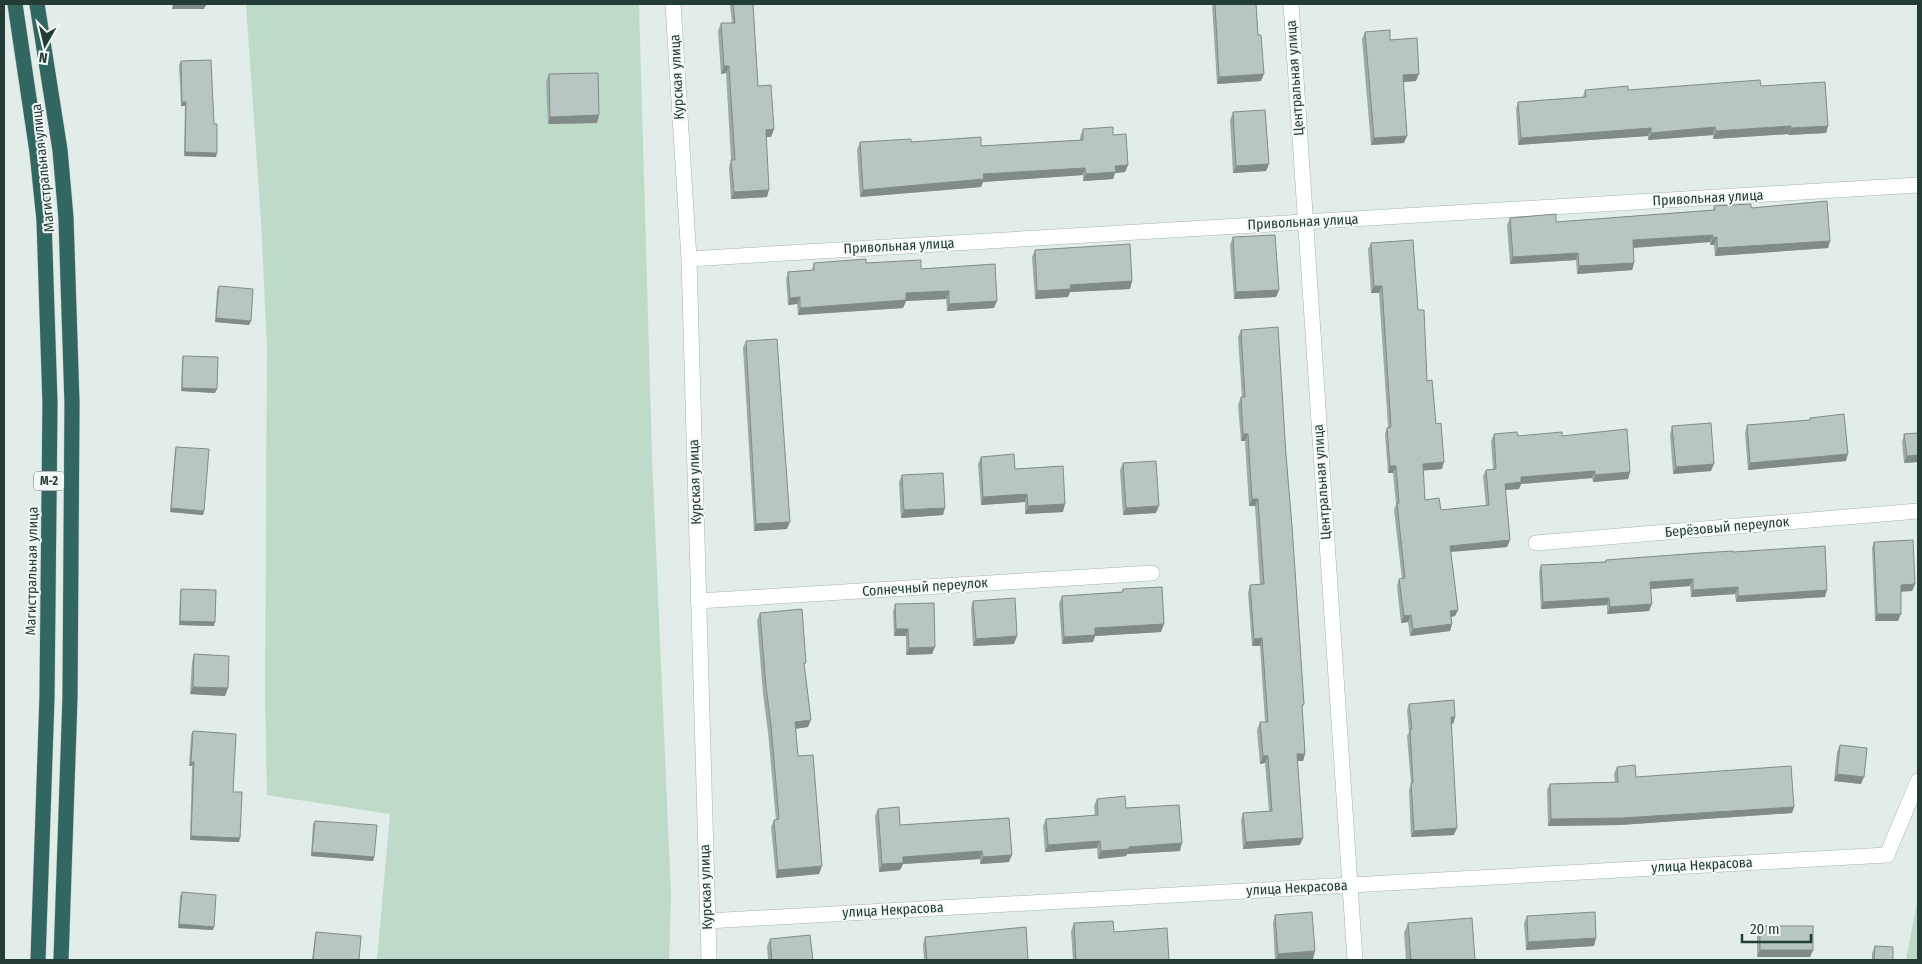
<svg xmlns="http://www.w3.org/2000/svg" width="1922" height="964" viewBox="0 0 1922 964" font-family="'Fira Sans Condensed',sans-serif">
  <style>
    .green { fill: #bddbc8 }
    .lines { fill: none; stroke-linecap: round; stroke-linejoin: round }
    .minor-casing { stroke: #a5b4b0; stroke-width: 16 }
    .highway-casing { stroke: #c1c8c7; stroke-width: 16 }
    .minor { stroke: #fff; stroke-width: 15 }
    .highway { stroke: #316661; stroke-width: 15 }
    .wall { fill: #9eaaa7 }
    .shaded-wall { fill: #818b88 }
    .building { fill: #b8c6c2; stroke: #818b88 }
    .labels { text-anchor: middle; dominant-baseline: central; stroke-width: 4; stroke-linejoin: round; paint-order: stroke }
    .shield { fill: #f3f8f6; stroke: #617471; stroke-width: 1 }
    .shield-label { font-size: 12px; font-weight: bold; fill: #233c38 }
    .street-label { font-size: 14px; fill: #233c38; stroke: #f3f8f6 }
  </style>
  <rect width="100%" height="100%" fill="#e2ece8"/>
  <g class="green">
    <polygon points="246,4 639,4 652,457 671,894 669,960 377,960 390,814 267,795 265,695 267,347 261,221"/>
    <polygon points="1918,897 1918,960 1906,960"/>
  </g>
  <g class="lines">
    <g class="minor-casing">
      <g id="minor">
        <polyline points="673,4 689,259 709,960"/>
        <polyline points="1291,4 1355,960"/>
        <polyline points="689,259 1918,185"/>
        <polyline points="1536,543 1918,511"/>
        <polyline points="698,601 1152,573"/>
        <polyline points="707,921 1887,855 1918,781"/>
      </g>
    </g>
    <g class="highway-casing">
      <g id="highway">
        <polyline points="15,4 37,152 44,220 50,403 47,697 38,960"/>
        <polyline points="37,4 60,150 66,218 72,403 70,697 61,960"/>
      </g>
    </g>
    <use href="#minor" class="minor"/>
    <use href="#highway" class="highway"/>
  </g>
  <g class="wall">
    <polygon points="730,4 753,4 758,86 774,129 771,137 766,137 767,197 731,199 729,167 731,160 726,73 721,74 718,31 721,23 732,23"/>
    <polygon points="1212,4 1256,4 1261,81 1217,84"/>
    <polygon points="1365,32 1390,40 1416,81 1403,82 1404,143 1371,145 1362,39"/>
    <polygon points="181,61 214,124 216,157 184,156 185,106 181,106 179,65"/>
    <polygon points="549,74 599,115 597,123 548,124 546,82"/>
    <polygon points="1761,86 1828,126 1826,133 1788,135 1788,134 1713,139 1713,135 1648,140 1648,136 1518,145 1516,109 1518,102 1583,97 1585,90 1628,90"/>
    <polygon points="1233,112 1269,164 1266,171 1233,173 1230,120"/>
    <polygon points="1083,129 1113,135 1128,165 1125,172 1115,173 1113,179 1083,181 1083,175 983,182 981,187 860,197 857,150 860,142 911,142 981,146 1080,140 1080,137"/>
    <polygon points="1714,206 1751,208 1830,241 1828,248 1715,256 1714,245 1710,245 1710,242 1633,248 1634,263 1632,270 1577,274 1576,260 1510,264 1507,225 1510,218 1556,222 1713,210"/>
    <polygon points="1233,237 1279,290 1276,297 1234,299 1230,245"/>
    <polygon points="1371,243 1418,310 1427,381 1436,424 1442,469 1423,470 1425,500 1441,510 1486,506 1483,476 1486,470 1493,469 1491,441 1494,434 1518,436 1562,436 1630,472 1628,479 1593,482 1592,478 1521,484 1519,489 1505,490 1510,540 1507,547 1451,552 1458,610 1455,616 1451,617 1452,624 1450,631 1410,636 1408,622 1401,623 1397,586 1399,579 1402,579 1394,510 1396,504 1393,473 1388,473 1385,434 1387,428 1388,427 1379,293 1371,293 1368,249"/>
    <polygon points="1035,250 1132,281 1130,289 1070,292 1068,297 1035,299 1032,257"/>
    <polygon points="814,263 866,263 921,269 994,308 947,311 946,299 906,301 903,308 798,315 797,304 788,305 786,279 788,272 812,270"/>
    <polygon points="219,286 249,325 215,322 217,290"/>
    <polygon points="1241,330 1286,455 1304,704 1302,709 1305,754 1303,761 1297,761 1300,845 1243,849 1241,820 1243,813 1269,811 1265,763 1260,764 1257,730 1260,722 1265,722 1260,646 1252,646 1248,593 1250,585 1260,584 1255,506 1249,506 1245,441 1241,441 1238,405 1241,397 1242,397 1238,337"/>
    <polygon points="746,341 787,529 754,531 743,348"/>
    <polygon points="183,356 215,393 181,391 182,359"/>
    <polygon points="1810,418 1846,461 1748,470 1745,433 1747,425 1810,420"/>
    <polygon points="1672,426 1711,471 1673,474 1670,434"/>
    <polygon points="1918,433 1918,462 1904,463 1902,442 1904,434"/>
    <polygon points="176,447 204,511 203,515 170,512 175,450"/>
    <polygon points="981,457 1015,469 1063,512 1025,514 1025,502 981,505 978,464"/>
    <polygon points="1123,463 1156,513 1123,515 1120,470"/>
    <polygon points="902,475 943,515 901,518 899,482"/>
    <polygon points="1874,542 1915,584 1912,591 1901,591 1898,621 1875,621 1872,548"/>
    <polygon points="1733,552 1825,597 1736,602 1735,594 1691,597 1690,586 1651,589 1649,611 1607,614 1607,605 1541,609 1539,572 1541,565 1605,562 1606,560"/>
    <polygon points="181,589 214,626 179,625 180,593"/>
    <polygon points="1123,589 1161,632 1095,636 1093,642 1062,644 1059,603 1062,596 1122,592"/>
    <polygon points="973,601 1014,644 973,646 971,608"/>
    <polygon points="895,604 932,654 906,655 906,636 894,636 893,612"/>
    <polygon points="760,613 805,668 808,727 796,729 798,756 819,874 776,878 771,827 774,820 776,820 768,732 763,694 757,620"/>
    <polygon points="194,654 228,688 225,696 190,694 192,662"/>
    <polygon points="1409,704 1455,717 1453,724 1451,724 1454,835 1411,837 1409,790 1411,784 1407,736 1409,732 1407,710"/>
    <polygon points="193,731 233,792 239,842 190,840 192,766 189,766 191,735"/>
    <polygon points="1840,745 1861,784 1834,781 1837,752"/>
    <polygon points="1617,767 1636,777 1794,807 1792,813 1620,825 1548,826 1547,790 1550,784 1615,782 1614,774"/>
    <polygon points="1097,799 1126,808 1180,851 1127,854 1126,856 1098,859 1097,848 1045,852 1043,826 1046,819 1095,815 1094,806"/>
    <polygon points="878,809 900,825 1009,818 1009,862 980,864 980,859 903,864 900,870 879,872 875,816"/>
    <polygon points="315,821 374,857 373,861 311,856 313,824"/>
    <polygon points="182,892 213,930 178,928 180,896"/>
    <polygon points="1275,915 1313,959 1275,960 1273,923"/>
    <polygon points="1527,916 1596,938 1594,946 1526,950 1524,923"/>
    <polygon points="1074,923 1114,932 1169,960 1073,960 1071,931"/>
    <polygon points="1408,923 1475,960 1406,960 1404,933"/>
    <polygon points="1760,926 1813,950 1810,957 1757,957 1757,933"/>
    <polygon points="316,932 359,960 312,960 315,936"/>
    <polygon points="925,937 1028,960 924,960 923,945"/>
    <polygon points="770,939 813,960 768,960 767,946"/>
    <polygon points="1875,946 1893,960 1872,960 1872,953"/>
  </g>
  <g class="shaded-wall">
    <polygon points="173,5 206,5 204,9 172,9"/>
    <polygon points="724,66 729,66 726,73 721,74"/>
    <polygon points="1264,74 1261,81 1217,84 1219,77"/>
    <polygon points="1419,74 1416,81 1400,82 1403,75"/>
    <polygon points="182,102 186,102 185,106 181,106"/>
    <polygon points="599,115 597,123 548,124 550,117"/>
    <polygon points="1791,126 1788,134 1713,139 1716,131"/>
    <polygon points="1828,126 1826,133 1788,135 1791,128"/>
    <polygon points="1715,127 1713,135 1648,140 1651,133"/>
    <polygon points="1651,128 1648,136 1518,145 1521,138"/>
    <polygon points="774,129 771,137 763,137 766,130"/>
    <polygon points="1407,136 1404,143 1371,145 1374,138"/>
    <polygon points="185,152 217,153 216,157 184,156"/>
    <polygon points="1269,164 1266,171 1233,173 1236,166"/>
    <polygon points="1128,165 1125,172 1115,173 1113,179 1083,181 1086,174 1115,166"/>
    <polygon points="1085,168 1083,175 983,182 981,187 860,197 863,190 983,174"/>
    <polygon points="769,190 767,197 731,199 734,192"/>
    <polygon points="1713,235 1710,242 1630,248 1633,240"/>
    <polygon points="1717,237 1714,245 1710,245 1713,238"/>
    <polygon points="1830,241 1828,248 1715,256 1717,248"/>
    <polygon points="1578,253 1576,260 1510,264 1513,257"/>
    <polygon points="1634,263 1632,270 1577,274 1579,266"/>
    <polygon points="1132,281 1130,289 1070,292 1068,297 1035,299 1037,291 1070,285"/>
    <polygon points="1374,286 1382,286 1379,293 1371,293"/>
    <polygon points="1279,290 1276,297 1234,299 1236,292"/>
    <polygon points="949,291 946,299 906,301 903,308 798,315 800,308 906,293"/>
    <polygon points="800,297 797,304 788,305 790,298"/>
    <polygon points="997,301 994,308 947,311 949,304"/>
    <polygon points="216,318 251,321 249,325 215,322"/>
    <polygon points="182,388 217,389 215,393 181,391"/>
    <polygon points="1243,434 1248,434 1245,441 1241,441"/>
    <polygon points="1848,454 1846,461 1748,470 1750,463"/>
    <polygon points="1918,455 1918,462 1904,463 1907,456"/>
    <polygon points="1444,462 1442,469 1420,471 1423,464"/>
    <polygon points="1714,464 1711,471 1673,474 1676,467"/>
    <polygon points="1390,466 1396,466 1393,473 1388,473"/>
    <polygon points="1595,471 1592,478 1521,484 1519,489 1502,490 1505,484 1521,477"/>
    <polygon points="1630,472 1628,479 1593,482 1595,475"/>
    <polygon points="1027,494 1025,502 981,505 983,497"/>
    <polygon points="1252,499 1258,499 1255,506 1249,506"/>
    <polygon points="1065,504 1063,512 1025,514 1028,506"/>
    <polygon points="1159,506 1156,513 1123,515 1126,508"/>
    <polygon points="171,508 204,511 203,515 170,512"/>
    <polygon points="945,508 943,515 901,518 904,510"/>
    <polygon points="790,522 787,529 754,531 756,524"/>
    <polygon points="1510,540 1507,547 1448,552 1450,546"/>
    <polygon points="1693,579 1690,586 1648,589 1650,582"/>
    <polygon points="1915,584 1912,591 1898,592 1901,585"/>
    <polygon points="1738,587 1735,594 1691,597 1693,590"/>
    <polygon points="1827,590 1825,597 1736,602 1738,596"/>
    <polygon points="1609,598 1607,605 1541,609 1543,602"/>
    <polygon points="1652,604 1649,611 1607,614 1610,607"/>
    <polygon points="1458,610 1455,616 1448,617 1450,611"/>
    <polygon points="1877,614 1901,614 1898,621 1875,621"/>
    <polygon points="1411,615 1408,622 1401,623 1404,616"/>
    <polygon points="180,621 215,622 214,626 179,625"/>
    <polygon points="1164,624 1161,632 1095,636 1093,642 1062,644 1064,637 1095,628"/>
    <polygon points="1452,624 1450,631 1410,636 1413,629"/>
    <polygon points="896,629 908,629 906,636 894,636"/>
    <polygon points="1017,636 1014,644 973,646 976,639"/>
    <polygon points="1262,638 1260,646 1252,646 1254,639"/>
    <polygon points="935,647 932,654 906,655 909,648"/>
    <polygon points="193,687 228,688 225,696 190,694"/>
    <polygon points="1451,717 1455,717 1453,724 1448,724"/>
    <polygon points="811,720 808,727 792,729 795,722"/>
    <polygon points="1297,754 1305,754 1303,761 1294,761"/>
    <polygon points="1263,756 1268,756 1265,763 1260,764"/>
    <polygon points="191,762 194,762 192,766 189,766"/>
    <polygon points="1837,774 1864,777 1861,784 1834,781"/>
    <polygon points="1794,807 1792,813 1620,825 1548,826 1551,819"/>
    <polygon points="1457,828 1454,835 1411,837 1414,831"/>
    <polygon points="191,836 240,838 239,842 190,840"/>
    <polygon points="1303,838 1300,845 1243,849 1246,842"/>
    <polygon points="1100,841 1097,848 1045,852 1048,845"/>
    <polygon points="1182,843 1180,851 1127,854 1126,856 1098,859 1101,851 1129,847"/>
    <polygon points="982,851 980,859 903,864 900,870 879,872 882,864 903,857"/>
    <polygon points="312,852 374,857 373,861 311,856"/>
    <polygon points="1012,855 1009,862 980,864 983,857"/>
    <polygon points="822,866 819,874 776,878 778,870"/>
    <polygon points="179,924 214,927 213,930 178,928"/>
    <polygon points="1596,938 1594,946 1526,950 1528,942"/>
    <polygon points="1760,950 1813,950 1810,957 1757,957"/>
    <polygon points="1315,951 1313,959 1276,960 1278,954"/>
  </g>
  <g class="building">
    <rect x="173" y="4" width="33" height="1"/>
    <polygon points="733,4 753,4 758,86 771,85 774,129 766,130 769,190 734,192 731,160 735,160 729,66 724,66 721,23 735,23"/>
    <polygon points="1215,4 1256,4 1258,35 1261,35 1264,74 1219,77"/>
    <polygon points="1390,30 1390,40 1417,38 1419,74 1403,75 1407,136 1374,138 1365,32"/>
    <polygon points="211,60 214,124 217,124 217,153 185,152 186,102 182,102 181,61"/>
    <polygon points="598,73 599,115 550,117 549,74"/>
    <polygon points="1760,80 1761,86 1825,82 1828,126 1791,128 1791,126 1716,131 1715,127 1651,133 1651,128 1521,138 1518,102 1586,97 1585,90 1628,86 1628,90"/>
    <polygon points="1265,110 1269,164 1236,166 1233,112"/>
    <polygon points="1113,127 1113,135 1126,134 1128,165 1115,166 1116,172 1086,174 1085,168 983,174 984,179 863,190 860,142 911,139 911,142 981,137 981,146 1083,140 1083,129"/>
    <polygon points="1827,201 1830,241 1717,248 1717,237 1713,238 1713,235 1633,240 1634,263 1579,266 1578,253 1513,257 1510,218 1556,214 1556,222 1715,210 1714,206 1751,204 1751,208"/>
    <polygon points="1275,235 1279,290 1236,292 1233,237"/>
    <polygon points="1413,240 1418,310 1424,310 1427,381 1432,380 1436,424 1441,423 1444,462 1423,464 1425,500 1439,498 1441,510 1489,505 1486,470 1496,469 1494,434 1517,432 1518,436 1562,432 1562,436 1627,429 1630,472 1595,475 1595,471 1521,477 1521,482 1505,484 1510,540 1450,546 1458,610 1450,611 1452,624 1413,629 1411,615 1404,616 1399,579 1405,578 1397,503 1399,503 1396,466 1390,466 1387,428 1391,427 1382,286 1374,286 1371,243"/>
    <polygon points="1130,244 1132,281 1070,285 1071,289 1037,291 1035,250"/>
    <polygon points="866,259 866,263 921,260 921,269 995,264 997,301 949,304 949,291 906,293 906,300 800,308 800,297 790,298 788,272 814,270 814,263"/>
    <polygon points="219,286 253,289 251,321 216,318"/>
    <polygon points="1278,327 1286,455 1292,526 1304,704 1302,705 1305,754 1297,754 1303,838 1246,842 1243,813 1272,811 1268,756 1263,756 1260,722 1268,722 1262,638 1254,639 1250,585 1264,584 1258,499 1252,499 1248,434 1243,434 1241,397 1245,397 1241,330"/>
    <polygon points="777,339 790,522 756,524 746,341"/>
    <polygon points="183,356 218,357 217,389 182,388"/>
    <polygon points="1844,414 1848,454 1750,463 1747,425 1810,420 1810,418"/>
    <polygon points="1711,423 1714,464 1676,467 1672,426"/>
    <polygon points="1918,433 1918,455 1907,456 1904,434"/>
    <polygon points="176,447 209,449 204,511 171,508"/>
    <polygon points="1014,454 1015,469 1063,466 1065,504 1028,506 1027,494 983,497 981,457"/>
    <polygon points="1156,461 1159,506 1126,508 1123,463"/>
    <polygon points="943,473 945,508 904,510 902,475"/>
    <polygon points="1913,540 1915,584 1901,585 1901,614 1877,614 1874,542"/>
    <polygon points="1825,546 1827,590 1738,596 1738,587 1693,590 1693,579 1650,582 1652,604 1610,607 1609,598 1543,602 1541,565 1606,562 1606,560 1700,553 1733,551 1733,552"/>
    <polygon points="1162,587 1164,624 1095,628 1095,635 1064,637 1062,596 1123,592 1123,589"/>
    <polygon points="181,589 216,590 215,622 180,621"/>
    <polygon points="1015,598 1017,636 976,639 973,601"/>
    <polygon points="934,603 935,647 909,648 908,629 896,629 895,604"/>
    <polygon points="802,609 806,663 804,663 811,720 795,722 798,756 813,755 822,866 778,870 774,820 779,819 771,725 766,687 760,613"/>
    <polygon points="194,654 229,656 228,688 193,687"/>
    <polygon points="1454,700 1455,717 1451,717 1457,828 1414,831 1411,783 1413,783 1410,729 1412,729 1409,704"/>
    <polygon points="193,731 236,734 233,792 242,792 240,838 191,836 194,762 191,762"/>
    <polygon points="1840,745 1867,748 1864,777 1837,774"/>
    <polygon points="1635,765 1636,777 1791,766 1794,807 1622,818 1551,819 1550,784 1618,782 1617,767"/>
    <polygon points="1125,796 1126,808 1179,805 1182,843 1129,847 1129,849 1101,851 1100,841 1048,845 1046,819 1098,815 1097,799"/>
    <polygon points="899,807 900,825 1009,818 1012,855 983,857 982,851 903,857 903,863 882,864 878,809"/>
    <polygon points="315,821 377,825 374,857 312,852"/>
    <polygon points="182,892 216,895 214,927 179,924"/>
    <polygon points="1312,912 1315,951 1278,954 1275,915"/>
    <polygon points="1595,912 1596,938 1528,942 1527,916"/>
    <polygon points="1472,918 1475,960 1411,960 1408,923"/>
    <polygon points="1113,921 1114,932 1167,928 1169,960 1076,960 1074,923"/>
    <rect x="1760" y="926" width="53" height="24"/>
    <polygon points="1026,927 1028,960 927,960 925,937"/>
    <polygon points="316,932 361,936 359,960 313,960"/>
    <polygon points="810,935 813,960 772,960 770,939"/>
    <polygon points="1875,946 1893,947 1893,960 1874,960"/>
  </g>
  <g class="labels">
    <rect class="shield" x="34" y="471.5" width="30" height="19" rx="4"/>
    <g class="shield-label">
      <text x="49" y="481">М-2</text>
    </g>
    <g class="street-label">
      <text transform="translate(677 77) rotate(-93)">Курская улица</text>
      <text transform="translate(1295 78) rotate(-94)">Центральная улица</text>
      <text transform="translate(43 168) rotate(-96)">Магистральная улица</text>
      <text transform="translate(1708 198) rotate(-3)">Привольная улица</text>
      <text transform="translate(1303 222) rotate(-3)">Привольная улица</text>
      <text transform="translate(899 246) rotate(-3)">Привольная улица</text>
      <text transform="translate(695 482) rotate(-92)">Курская улица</text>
      <text transform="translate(1322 482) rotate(-94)">Центральная улица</text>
      <text transform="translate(1727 527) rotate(-5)">Берёзовый переулок</text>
      <text transform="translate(32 571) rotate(-89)">Магистральная улица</text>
      <text transform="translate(925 587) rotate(-4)">Солнечный переулок</text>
      <text transform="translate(1702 865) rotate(-3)">улица Некрасова</text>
      <text transform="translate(706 887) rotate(-92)">Курская улица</text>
      <text transform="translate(1297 888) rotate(-3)">улица Некрасова</text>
      <text transform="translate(893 910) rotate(-3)">улица Некрасова</text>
    </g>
  </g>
  <rect width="1922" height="964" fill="none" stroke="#233c38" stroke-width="10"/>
  <g transform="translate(45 45) rotate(188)" stroke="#f3f8f6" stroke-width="4" paint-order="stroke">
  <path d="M0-4L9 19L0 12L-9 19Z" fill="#233c38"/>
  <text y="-8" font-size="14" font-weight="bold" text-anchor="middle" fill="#233c38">N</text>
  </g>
  <path d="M1742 934v8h69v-8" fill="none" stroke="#233c38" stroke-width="2.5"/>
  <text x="1750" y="934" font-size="15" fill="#233c38" stroke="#f3f8f6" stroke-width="4" paint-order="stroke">20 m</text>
</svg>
